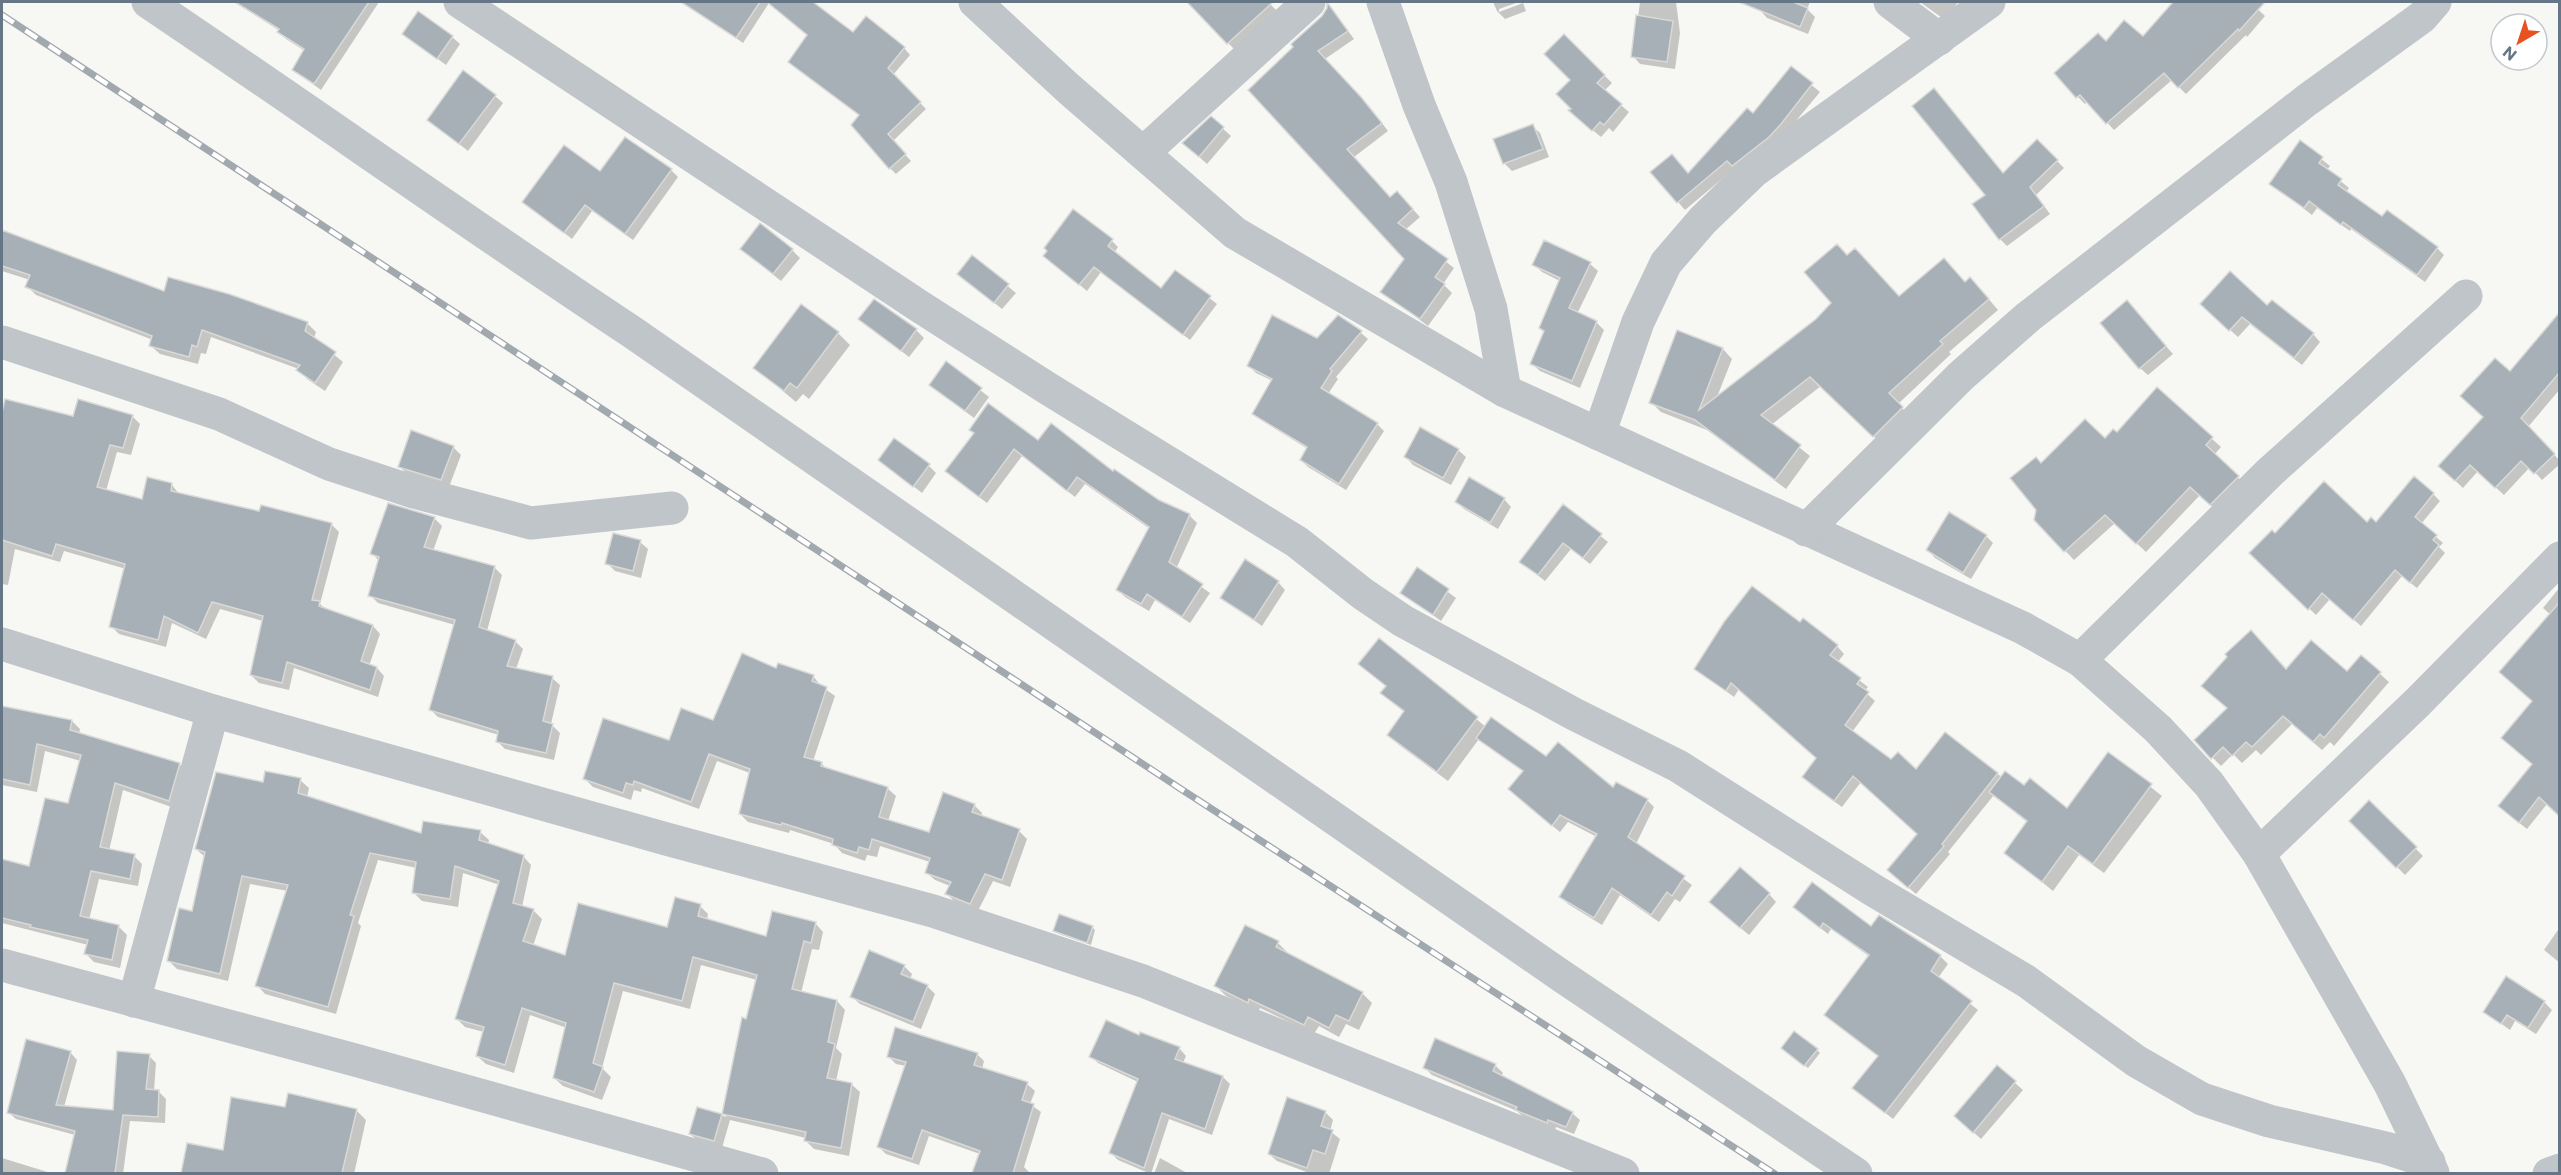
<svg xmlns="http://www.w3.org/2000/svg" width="2561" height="1175" viewBox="0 0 2561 1175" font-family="Commissioner,sans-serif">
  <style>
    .shadow { fill: #0003 }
    .building { fill: #a7b0b6; stroke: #d9d9d7; stroke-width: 1.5 }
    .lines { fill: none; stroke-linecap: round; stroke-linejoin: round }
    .minor { stroke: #c0c5c9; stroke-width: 33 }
    .rail-casing { stroke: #a1a8ae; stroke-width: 7 }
    .rail { stroke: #fff; stroke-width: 4.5; stroke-dasharray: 14; stroke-linecap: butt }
  </style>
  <rect width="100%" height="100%" fill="#f7f7f4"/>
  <g class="shadow">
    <polygon points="234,2 379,2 321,90 293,70 305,51 286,39 280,31"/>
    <polygon points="706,2 811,2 854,34 904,48 910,55 893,75 926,109 893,141 911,161 896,174 890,168 853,124 860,116 809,35 769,3 743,43 699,12"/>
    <polygon points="1207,2 1268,2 1278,12 1235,50 1197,11"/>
    <polygon points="1493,2 1519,2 1499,9 1499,12 1523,3 1526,11 1505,19 1497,11"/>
    <polygon points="1640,2 1676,2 1680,33 1675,69 1640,64 1633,56"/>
    <polygon points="1763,2 1810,2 1807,9 1815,17 1808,34 1767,18 1760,10"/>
    <polygon points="1920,2 1958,2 1945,20"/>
    <polygon points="2175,2 2199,2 2212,13 2221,2 2250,2 2265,16 2247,37 2246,35 2186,94 2172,80 2114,130 2087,101 2085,104 2078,97 2106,43 2143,39"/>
    <polygon points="1328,4 1354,39 1325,59 1369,106 1388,131 1354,157 1391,198 1404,200 1420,217 1405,230 1454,268 1443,284 1452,293 1428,326 1382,292 1406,259 1250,90 1295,47 1323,17"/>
    <polygon points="404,34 452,37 460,44 446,65"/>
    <polygon points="1564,36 1612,83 1604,91 1629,112 1613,132 1609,128 1601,137 1578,118 1574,110 1572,80"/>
    <polygon points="1791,68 1820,92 1776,145 1735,168 1685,210 1678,202 1689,175 1753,115"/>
    <polygon points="1934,90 2004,174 2037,141 2064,168 2036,195 2050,214 2007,246 2000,239 1987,195"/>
    <polygon points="495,96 503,103 468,151 429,120"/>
    <polygon points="1211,118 1231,136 1207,164 1184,143"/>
    <polygon points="1532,126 1540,133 1549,157 1512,171 1504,163"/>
    <polygon points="2300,142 2330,166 2327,170 2349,188 2346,192 2382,218 2437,248 2444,255 2425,282 2351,229 2350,231 2317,208 2312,215 2271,183"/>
    <polygon points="671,170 678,177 633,240 592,211 572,239 524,202 601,174"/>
    <polygon points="2,232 165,293 307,323 316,332 314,338 343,362 325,391 307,379 299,369 211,337 206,354 201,353 198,364 160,354 151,346 153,340 36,295 27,286 30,280 2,271"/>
    <polygon points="1112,241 1118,247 1114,253 1162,290 1176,272 1217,304 1190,340 1101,272 1087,291 1052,262"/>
    <polygon points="792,250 800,258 781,281 750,256"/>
    <polygon points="1848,256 1899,297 1965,284 1980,289 1998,310 1949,352 1951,354 1898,404 1912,418 1884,446 1821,386 1771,425 1810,456 1786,489 1707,430 1661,412 1651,402 1723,349 1732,359 1717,397 1817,320 1833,303"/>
    <polygon points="972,257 1016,293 1002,309 967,281"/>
    <polygon points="1534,264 1590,264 1598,271 1577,314 1596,322 1604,330 1580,388 1540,371 1532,364 1545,333 1541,328 1560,281 1542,272"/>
    <polygon points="2267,308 2313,334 2320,342 2302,365 2250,324 2238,337 2210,312"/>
    <polygon points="2134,310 2173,354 2148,375 2140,368"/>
    <polygon points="2560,316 2560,389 2528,427 2560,461 2560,464 2542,480 2530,467 2504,495 2478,471 2463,488 2447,473 2511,374"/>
    <polygon points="860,319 916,330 924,338 909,357"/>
    <polygon points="838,333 850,345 809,399 803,394 796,402 755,368"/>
    <polygon points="1361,333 1368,339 1336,377 1338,379 1328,394 1377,424 1384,431 1346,490 1308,467 1301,460 1308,449 1261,420 1254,414 1273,381 1256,373 1249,366 1318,340"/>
    <polygon points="947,364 989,397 974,418 939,392"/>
    <polygon points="2157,389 2221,447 2214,455 2247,486 2219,513 2200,495 2146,552 2115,523 2074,560 2036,520 2041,465 2117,434"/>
    <polygon points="6,401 74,418 132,416 140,424 131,455 117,452 106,491 143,501 172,485 179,494 260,513 331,524 339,532 320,604 327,610 373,626 380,634 369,666 377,668 384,676 378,697 294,668 289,690 259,683 251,675 263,621 220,609 206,639 172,623 166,647 119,634 111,626 126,569 64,551 60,562 15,549 8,585 2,584 2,418"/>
    <polygon points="975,434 1038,442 1113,473 1158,501 1189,515 1197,523 1176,569 1210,593 1190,623 1155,600 1149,611 1125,597 1118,590 1150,529 1085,484 1075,497 1022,456 987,503 955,479 947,471"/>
    <polygon points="453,447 461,455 449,487 407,474 399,466"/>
    <polygon points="1458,450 1466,457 1451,485 1413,465 1406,457"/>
    <polygon points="880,460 929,466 936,473 922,493"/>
    <polygon points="2433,494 2440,501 2421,524 2443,543 2439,547 2445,553 2417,588 2402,576 2361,626 2330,599 2316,615 2251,553 2275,536 2376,524"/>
    <polygon points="1504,499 1511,507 1498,529 1464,509 1457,502"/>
    <polygon points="1563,506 1608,542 1590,564 1571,549 1545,581 1521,562"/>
    <polygon points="434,518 442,526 433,551 494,567 502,575 487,631 515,641 523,649 516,669 552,678 560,685 551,724 560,733 554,760 505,749 498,742 499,735 438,717 430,709 455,625 378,603 370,595 379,561 372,553"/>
    <polygon points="1986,536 1993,543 1971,579 1935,558 1928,550"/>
    <polygon points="640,542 648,549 641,578 615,571 607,563"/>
    <polygon points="1417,569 1456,598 1441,621 1402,593"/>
    <polygon points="1278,582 1285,590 1262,626 1222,597"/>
    <polygon points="2560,587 2560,815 2547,804 2527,829 2508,814 2534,764 2533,701 2551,615 2543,608"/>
    <polygon points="1800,624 1837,646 1844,654 1837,663 1868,687 1864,691 1875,701 1852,732 1892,761 1916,771 1997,774 2067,810 2109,754 2162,796 2104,873 2079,855 2053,891 2006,853 2028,823 1994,795 1948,852 1950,854 1916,894 1896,877 1919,835 1861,782 1842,807 1811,785 1804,777 1818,758 1739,689 1734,697 1696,669"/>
    <polygon points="1379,640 1486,727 1614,789 1647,800 1654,807 1636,844 1692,885 1680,902 1675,899 1659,922 1620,895 1602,925 1568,904 1561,896 1597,837 1568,822 1560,832 1517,797 1510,789 1524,772 1479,739 1448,781 1399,745 1389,734 1405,713 1382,693 1387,687 1360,664"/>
    <polygon points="2361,657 2389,682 2334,746 2330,742 2322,750 2292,724 2261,755 2256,750 2242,763 2233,754 2221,766 2196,741 2286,670 2347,673"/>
    <polygon points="777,670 813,676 821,686 835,696 813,761 821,763 827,769 887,788 896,796 888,821 930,834 974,805 982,813 981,817 1019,831 1027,839 1010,887 993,881 978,911 955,902 946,893 950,886 935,880 926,872 930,862 880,846 877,857 867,855 865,861 842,853 834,844 790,830 789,833 748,822 740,814 750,773 717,761 699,809 642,788 641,792 634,790 631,800 593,787 584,778 714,722"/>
    <polygon points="2,707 72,721 80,729 79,734 179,764 187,772 177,809 123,790 109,851 134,856 142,864 138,886 99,879 89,920 119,927 127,935 120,968 94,962 86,954 88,945 2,923 2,861 30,868 69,805 81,761 45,751 37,792 2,785"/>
    <polygon points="300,780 309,788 307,797 422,835 480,832 489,840 488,845 523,856 531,865 522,907 533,910 542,919 533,946 566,957 668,928 700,906 708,914 707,920 767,938 815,923 823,932 819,950 812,949 801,993 837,1001 845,1010 836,1048 842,1054 836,1081 851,1084 860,1092 849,1156 814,1149 806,1141 806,1138 730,1120 722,1148 698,1141 690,1134 698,1108 727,1117 723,1113 757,980 701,965 690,1009 623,991 602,1068 611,1077 602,1100 563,1086 554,1078 567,1028 530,1015 514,1073 486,1064 477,1056 484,1032 465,1027 457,1019 500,885 463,873 458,907 422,901 413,892 417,868 378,860 358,923 361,926 336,1014 265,994 257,985 288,891 250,884 228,981 177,969 168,960 193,912 205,857 196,849 264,784"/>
    <polygon points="2369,802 2423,856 2405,875 2351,821"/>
    <polygon points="1769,894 1776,902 1749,935 1719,910"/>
    <polygon points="1802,914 1871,928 1879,917 1940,956 1948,964 1938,978 1978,1010 1893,1119 1854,1088 1879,1057 1826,1015 1870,957 1831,929 1828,934"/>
    <polygon points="1092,927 1095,930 1091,945 1059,934 1055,931"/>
    <polygon points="2560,927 2560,963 2544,950"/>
    <polygon points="1278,943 1288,953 1287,955 1362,993 1372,1003 1359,1030 1346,1024 1339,1037 1319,1026 1314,1034 1260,1008 1258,1012 1226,996 1216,986"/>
    <polygon points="904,966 912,974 910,979 927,986 935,994 921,1029 860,1004 852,997"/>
    <polygon points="2544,1002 2552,1010 2536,1034 2515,1021 2510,1030 2485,1012"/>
    <polygon points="1140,1037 1179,1048 1186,1056 1183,1063 1223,1077 1230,1084 1212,1135 1169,1119 1151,1174 1118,1160 1110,1152 1138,1082 1098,1063 1091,1056"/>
    <polygon points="1817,1050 1820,1053 1808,1068 1786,1051"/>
    <polygon points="70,1052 77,1060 64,1107 114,1111 149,1056 156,1063 154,1091 158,1091 166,1099 165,1123 130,1121 123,1174 66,1174 75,1135 16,1119 8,1112"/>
    <polygon points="977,1054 984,1061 982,1069 1027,1084 1035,1091 1030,1104 1041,1112 1024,1167 1030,1173 973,1174 980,1154 929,1136 919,1165 886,1154 879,1147 906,1066 896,1064 889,1057"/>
    <polygon points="1495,1065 1503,1073 1501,1077 1572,1113 1580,1120 1574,1134 1556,1127 1555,1130 1524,1118 1517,1111 1432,1075 1425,1068"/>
    <polygon points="1997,1067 2023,1090 1981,1139 1964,1124"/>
    <polygon points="286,1108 356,1110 366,1120 354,1174 182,1174 189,1145 224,1152"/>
    <polygon points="1325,1112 1333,1120 1330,1131 1340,1139 1329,1174 1312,1174 1277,1161 1269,1154"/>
    <polygon points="2,1158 54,1174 2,1174"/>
    <polygon points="1160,1158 1189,1174 1154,1174"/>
  </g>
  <g class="building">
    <polygon points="235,2 369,2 314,84 292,70 304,49 277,32 279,29"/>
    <polygon points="681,2 760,2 736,38"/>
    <polygon points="767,2 813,2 853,32 866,16 905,47 888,68 921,102 888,134 906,154 889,169 851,125 859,115 788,62 807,35"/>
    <polygon points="1187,2 1273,2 1227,44"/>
    <polygon points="1327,2 1348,31 1318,51 1361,97 1382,123 1347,149 1390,197 1397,191 1413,209 1398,223 1448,259 1435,277 1445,284 1420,319 1380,292 1404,259 1248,90 1293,47 1291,44 1322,16 1327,8"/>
    <polygon points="1739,2 1793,2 1808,8 1800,27"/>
    <polygon points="2173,2 2265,2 2239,31 2238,29 2178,88 2164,73 2106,124 2080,95 2076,98 2054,73 2098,33 2106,41 2124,20 2143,36"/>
    <polygon points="418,11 453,36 437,59 402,34"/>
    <polygon points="1636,15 1673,21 1667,62 1631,57"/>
    <polygon points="1564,34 1605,75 1597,83 1622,104 1604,125 1600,122 1592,131 1568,110 1571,109 1556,94 1570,80 1544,54"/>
    <polygon points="1791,66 1813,83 1781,124 1769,137 1732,166 1727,161 1677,203 1650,172 1672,154 1688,173 1747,108 1753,113"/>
    <polygon points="463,70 496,95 459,144 427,120"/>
    <polygon points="1934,88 2003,173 2037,139 2058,160 2030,187 2044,206 1999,240 1972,204 1985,195 1912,106"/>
    <polygon points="1211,116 1224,127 1199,157 1182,143"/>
    <polygon points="1533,124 1543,149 1503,164 1493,139"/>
    <polygon points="625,137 672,169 625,234 585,205 564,233 522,202 564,145 600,171"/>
    <polygon points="2300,140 2323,157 2319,163 2342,179 2338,185 2382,216 2387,210 2438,247 2417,275 2343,222 2341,225 2309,201 2304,208 2269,184"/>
    <polygon points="1073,209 1113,239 1108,246 1161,288 1175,270 1211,296 1183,335 1094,267 1079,285 1043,256 1047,251 1044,248"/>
    <polygon points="760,223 793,249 773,274 740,249"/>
    <polygon points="2,230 164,291 168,277 229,294 308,322 305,331 336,352 315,383 296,370 300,365 202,330 197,347 192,345 189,357 149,346 152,336 25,287 30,275 2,266"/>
    <polygon points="1544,240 1591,262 1569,308 1597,321 1572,381 1530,364 1544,331 1539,328 1560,278 1532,265"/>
    <polygon points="1837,244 1847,255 1855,248 1899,296 1944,258 1965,282 1970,277 1989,299 1940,341 1943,344 1889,393 1903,407 1873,437 1810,377 1761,415 1801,445 1775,480 1695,420 1649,403 1677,330 1723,348 1699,410 1816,319 1831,303 1804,272"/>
    <polygon points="972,255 1009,284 994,303 957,274"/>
    <polygon points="2230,271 2267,305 2272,300 2314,333 2294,358 2242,317 2229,331 2200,304"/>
    <polygon points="874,299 917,329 901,351 858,319"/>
    <polygon points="2127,300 2166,346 2139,369 2100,323"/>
    <polygon points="801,304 839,332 797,388 790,383 784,391 753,368"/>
    <polygon points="2559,313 2559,373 2521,418 2555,454 2534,474 2521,461 2495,488 2470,465 2455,481 2438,466 2483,417 2460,396 2495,358 2510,371"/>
    <polygon points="1272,315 1317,338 1338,315 1362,331 1330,369 1332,371 1321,388 1378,423 1339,484 1300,460 1307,447 1252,414 1272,379 1247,366"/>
    <polygon points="946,361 982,388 965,411 929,385"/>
    <polygon points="2157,387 2213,437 2206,445 2239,476 2210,505 2190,487 2136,544 2105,515 2064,552 2034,520 2036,510 2010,478 2036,457 2041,463 2085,419 2105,438 2113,429 2117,432"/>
    <polygon points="5,399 73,416 78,399 133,415 123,448 110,445 97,487 142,499 147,477 172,483 171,491 259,511 261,505 332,523 312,600 320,601 319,606 373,625 361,661 377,667 370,690 287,662 282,683 250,675 263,616 212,602 198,633 164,616 158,640 109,627 125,564 56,544 52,556 2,540 2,412"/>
    <polygon points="988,403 1038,440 1051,423 1113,471 1114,469 1159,500 1190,514 1169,562 1203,584 1182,617 1147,594 1141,604 1116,590 1149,527 1077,477 1067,491 1014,449 979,497 945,471 974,433 969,430"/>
    <polygon points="1420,427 1459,449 1443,478 1404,457"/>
    <polygon points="411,430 454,446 441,480 398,467"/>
    <polygon points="894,438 930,464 913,487 878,460"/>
    <polygon points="2414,476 2434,493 2415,517 2437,535 2433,540 2439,545 2410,583 2395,570 2353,620 2322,593 2308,610 2249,553 2272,530 2275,533 2324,481 2367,522 2371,517 2376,522"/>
    <polygon points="1469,477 1505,498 1490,523 1455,502"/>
    <polygon points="388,503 435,517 424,547 495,566 479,627 516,640 507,666 553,676 543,721 553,724 546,753 496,742 498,731 429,710 455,620 368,596 379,557 370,554"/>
    <polygon points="1563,504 1602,534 1583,558 1563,543 1538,575 1519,562"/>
    <polygon points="1949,512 1987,535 1963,573 1926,550"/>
    <polygon points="613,533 641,540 633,571 605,564"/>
    <polygon points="1245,559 1279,581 1254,620 1220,598"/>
    <polygon points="1417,567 1449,589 1433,615 1400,593"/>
    <polygon points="1752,586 1800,622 1803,618 1838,645 1830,655 1861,678 1857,684 1869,692 1845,725 1891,759 1898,752 1916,769 1945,732 1998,773 1942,844 1944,846 1908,888 1887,870 1917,834 1853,776 1834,801 1802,777 1816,758 1731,683 1726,691 1694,669 1724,622"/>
    <polygon points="2559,603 2559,816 2539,797 2519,823 2498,806 2532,764 2501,738 2532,701 2499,672"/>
    <polygon points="2251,630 2286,669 2311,640 2347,671 2361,655 2381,672 2324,738 2320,734 2313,742 2283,716 2252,747 2246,742 2232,756 2223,747 2211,759 2194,740 2227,708 2201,686 2227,657 2225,654"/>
    <polygon points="1379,638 1478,717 1437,772 1387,735 1404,711 1380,693 1386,686 1358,664"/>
    <polygon points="742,653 776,668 778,663 814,675 812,681 827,687 804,757 822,762 821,766 888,787 879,817 929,832 943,792 975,804 972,812 1020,829 1002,880 985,874 970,904 945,894 951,882 925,873 930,858 872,839 869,850 859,847 857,853 832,845 833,839 782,823 781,825 739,814 750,769 709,754 691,802 634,781 633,785 626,783 623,793 583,779 603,718 669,740 681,708 713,720"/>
    <polygon points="2,706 72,720 70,730 180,763 169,801 115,783 100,847 135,854 130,879 91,871 80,916 119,925 112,960 84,954 88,940 30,927 31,925 2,918 2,859 29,866 45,798 68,803 81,755 37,744 30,785 2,779"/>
    <polygon points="1491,717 1546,756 1558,742 1613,787 1616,782 1648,799 1628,837 1685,876 1672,896 1667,892 1651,915 1612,888 1594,918 1559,897 1597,834 1560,815 1552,826 1508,789 1523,771 1476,738"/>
    <polygon points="2108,752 2152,784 2093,864 2068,846 2042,882 2004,853 2027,821 1989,792 2005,771 2024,785 2030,778 2067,808"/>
    <polygon points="265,771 301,778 298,793 421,833 423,821 481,830 479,840 524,855 513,903 534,909 523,941 565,955 578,903 667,927 675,897 701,904 698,916 766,936 772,911 816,922 811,943 804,941 792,989 837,1000 828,1042 835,1044 827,1078 852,1083 841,1148 804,1141 806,1132 722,1114 742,1017 746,1019 757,975 693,957 682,1001 614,983 593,1063 603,1067 594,1092 553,1078 566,1023 522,1008 505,1065 476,1056 484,1027 455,1019 499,881 455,866 450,899 412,893 416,862 370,853 350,915 354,916 328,1007 255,986 288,885 242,876 220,974 167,961 179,908 192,911 205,852 195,849 216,772 263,782"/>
    <polygon points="2369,800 2417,847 2396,868 2349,821"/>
    <polygon points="1740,867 1770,893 1740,928 1709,902"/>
    <polygon points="1812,882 1871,926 1879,915 1941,955 1931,971 1972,1001 1885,1113 1852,1088 1878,1056 1824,1015 1869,955 1823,923 1820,928 1793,907"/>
    <polygon points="1059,914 1093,926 1087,943 1053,931"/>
    <polygon points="1245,925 1279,941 1276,947 1363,992 1349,1021 1336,1015 1329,1028 1308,1017 1304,1025 1249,999 1248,1003 1214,986"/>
    <polygon points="869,950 905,965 901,974 928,985 913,1022 850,997"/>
    <polygon points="2506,976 2545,1001 2528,1028 2507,1015 2501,1024 2483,1012"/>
    <polygon points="1106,1020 1139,1035 1140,1032 1180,1047 1175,1059 1223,1076 1205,1129 1162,1113 1144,1168 1109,1153 1138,1079 1089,1057"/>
    <polygon points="895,1027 978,1053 974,1065 1028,1082 1022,1100 1034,1104 1013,1173 972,1173 980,1151 922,1130 912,1159 877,1147 906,1062 887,1057"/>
    <polygon points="1794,1031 1818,1049 1804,1066 1781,1048"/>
    <polygon points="1435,1038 1496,1064 1493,1071 1573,1112 1566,1127 1548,1120 1547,1123 1515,1110 1517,1107 1423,1068"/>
    <polygon points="26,1039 71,1051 56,1105 113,1110 117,1051 150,1054 146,1089 159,1090 158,1117 123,1115 115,1173 65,1173 75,1131 7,1113"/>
    <polygon points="1997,1065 2016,1081 1973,1133 1954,1116"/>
    <polygon points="288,1093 357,1109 342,1173 181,1173 187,1143 223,1150 231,1097 285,1107"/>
    <polygon points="1287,1097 1326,1111 1321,1126 1333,1130 1325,1154 1313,1150 1307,1168 1268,1154"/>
    <polygon points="697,1107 722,1114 714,1141 689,1134"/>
  </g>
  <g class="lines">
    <g class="minor">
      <path d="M 148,2 C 310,111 469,224 632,332 L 1563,977 L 1856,1174"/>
      <polyline points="460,2 919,306 1047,388 1297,542 1363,594 1403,621 1574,714 1678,766 1873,890 2026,981 2136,1061 2202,1099 2269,1121 2386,1148 2429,1162"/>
      <polyline points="975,2 1069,89 1235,233 1505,391 2023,628 2080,660 2158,729 2209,784 2259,854 2390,1084 2433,1173"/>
      <polyline points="1383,2 1419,105 1451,182 1491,309 1505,391"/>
      <polyline points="1890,2 1939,39"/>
      <polyline points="1143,153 1309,2"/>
      <polyline points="2,342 219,414 329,464 414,492 531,523 672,508"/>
      <polyline points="1599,434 1638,322 1666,263 1703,220 1754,171 1989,2"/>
      <polyline points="1806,530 1961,376 2028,317 2307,100 2422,17 2435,2"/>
      <polyline points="2,644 213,711 670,840 933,911 1143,981 1623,1174"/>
      <polyline points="2080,660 2270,472 2466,296"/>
      <polyline points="2259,854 2418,702 2560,558"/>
      <polyline points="2,965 355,1060 762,1174"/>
      <polyline points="134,1001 213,711"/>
      <polyline points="2549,1174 2560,1170"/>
    </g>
    <g class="rail-casing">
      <polyline id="rail" points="2,15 1184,791 1775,1174"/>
    </g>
    <use href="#rail" class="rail"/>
  </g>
  <rect width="2561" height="1175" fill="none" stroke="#657786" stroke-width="6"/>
  <g transform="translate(2519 42) rotate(219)"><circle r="28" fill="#ffffff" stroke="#c1c9cf" stroke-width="1.5"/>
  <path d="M0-4.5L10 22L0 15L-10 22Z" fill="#e85223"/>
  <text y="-9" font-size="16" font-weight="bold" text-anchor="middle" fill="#657786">N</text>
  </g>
</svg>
